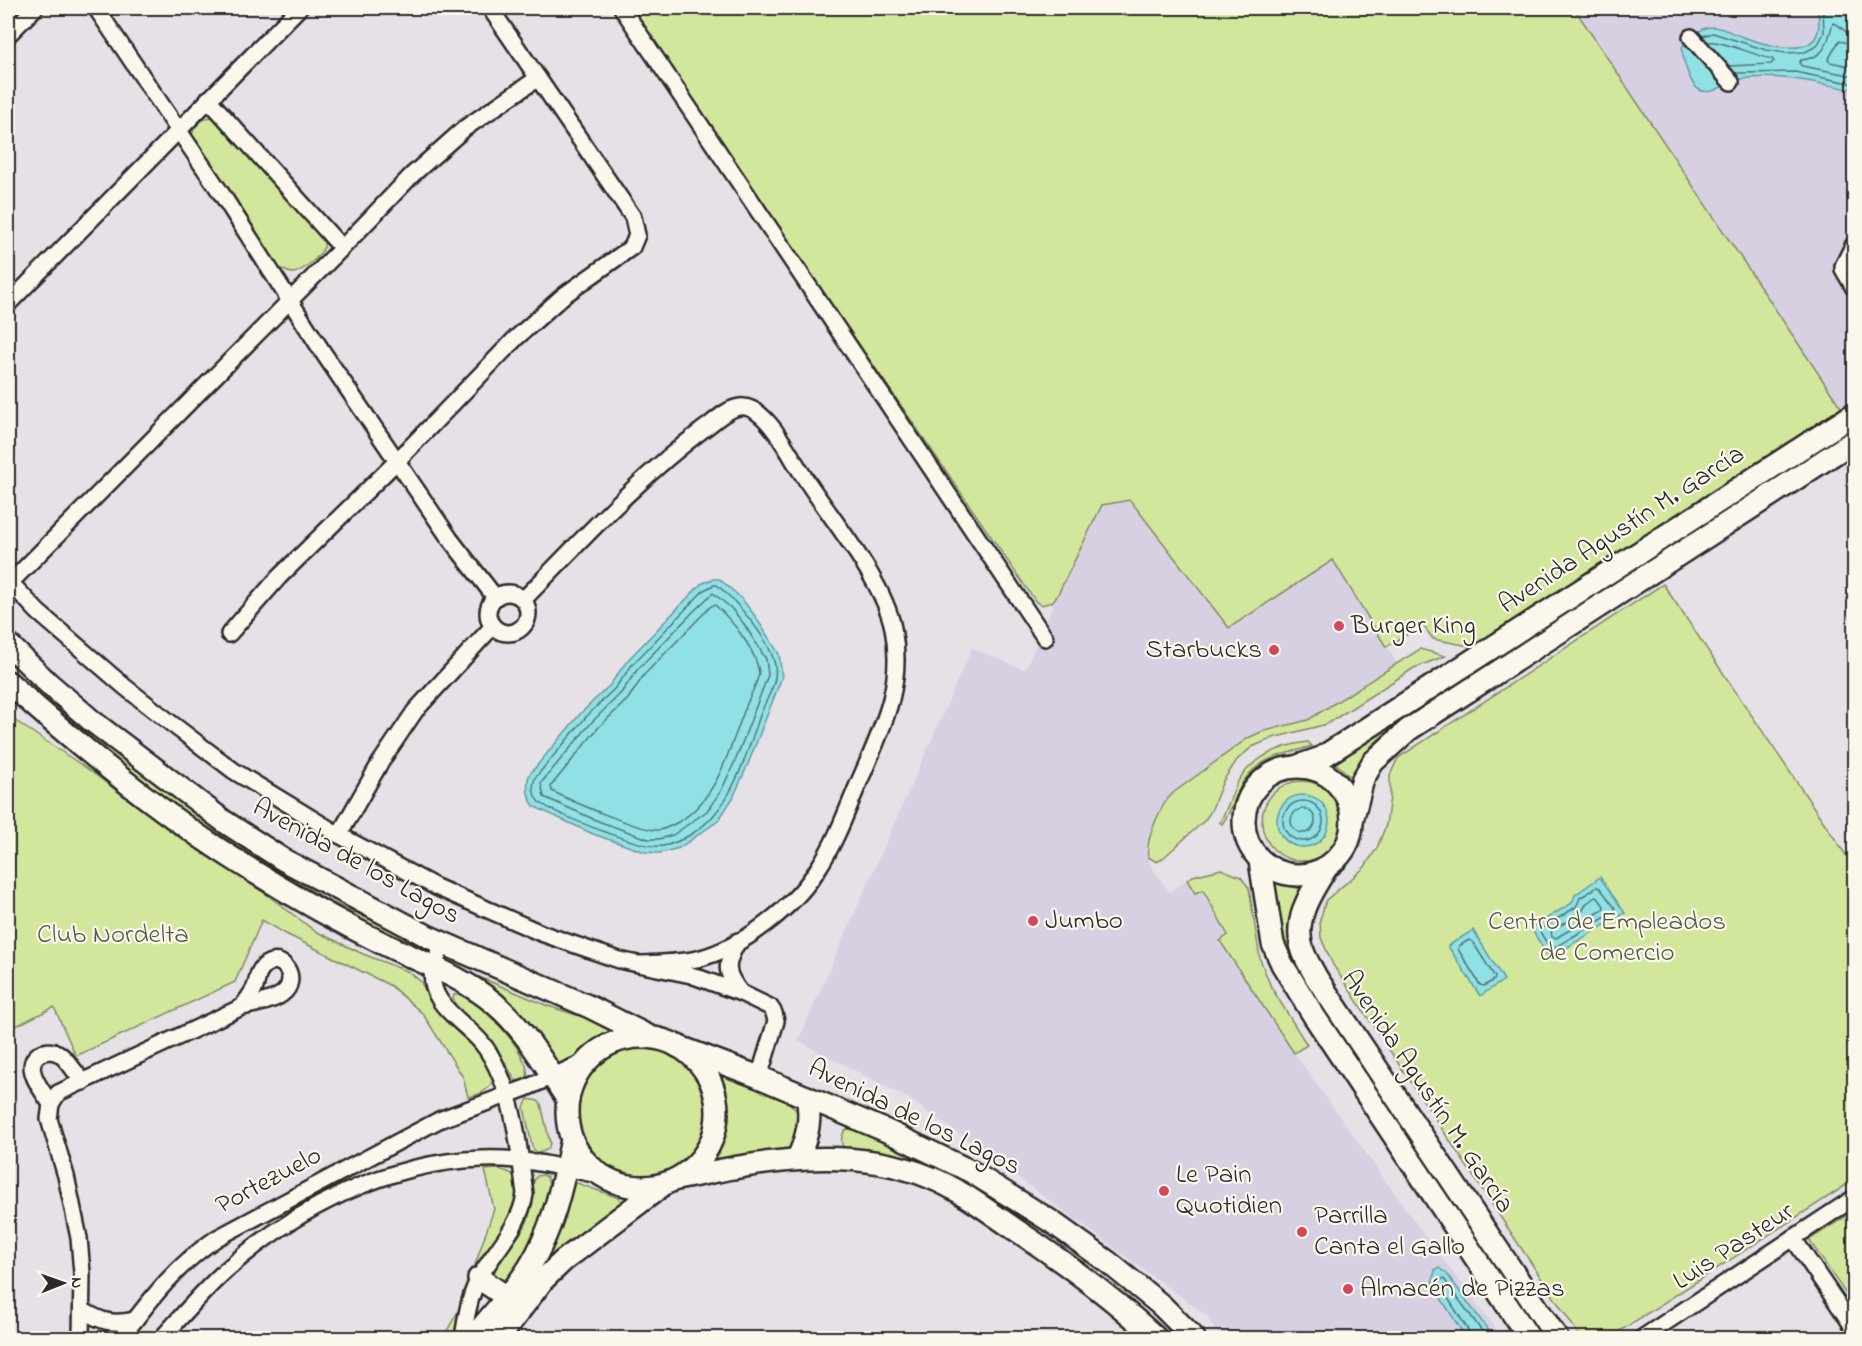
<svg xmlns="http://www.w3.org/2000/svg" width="1862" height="1346" viewBox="0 0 1862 1346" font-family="'Indie Flower',sans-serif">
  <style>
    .built { fill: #d7d0e3 }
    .green { fill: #d2e79c; stroke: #7e8964; stroke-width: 1.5 }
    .water { fill: #8fe1e6; stroke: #67989b; stroke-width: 1.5 }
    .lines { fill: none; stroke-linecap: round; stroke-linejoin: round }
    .shore { stroke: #537476; stroke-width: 1.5 }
    .street-casing { stroke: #2b2b2b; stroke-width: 20 }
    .secondary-casing { stroke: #2b2b2b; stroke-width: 26 }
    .street { stroke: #fbf7ec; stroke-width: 15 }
    .secondary { stroke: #fbf7ec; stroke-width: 21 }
    .poi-dot { fill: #d1495b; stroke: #fbf7ec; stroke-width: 2 }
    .labels { text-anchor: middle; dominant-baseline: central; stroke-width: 4.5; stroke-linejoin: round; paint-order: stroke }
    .street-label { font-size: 27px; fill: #2b2b2b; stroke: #fbf7ec }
    .poi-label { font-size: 27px; fill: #2b2b2b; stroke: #fbf7ec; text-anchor: start }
    .park-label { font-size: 27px; fill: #555a47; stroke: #fbf7ec }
  </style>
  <rect width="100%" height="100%" fill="#e6e0e7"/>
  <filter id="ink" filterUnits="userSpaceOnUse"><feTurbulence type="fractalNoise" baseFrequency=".0167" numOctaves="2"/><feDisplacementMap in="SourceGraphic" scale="12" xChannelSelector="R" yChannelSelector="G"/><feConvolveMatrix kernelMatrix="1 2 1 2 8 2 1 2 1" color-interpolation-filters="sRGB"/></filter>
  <g filter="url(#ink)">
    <g class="built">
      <polygon points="1574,8 1854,8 1854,414 1848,418"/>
      <polygon points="1130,500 1229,627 1333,559 1397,663 1308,720 1261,732 1248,738 1173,793 1166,800 1146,848 1150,864 1169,892 1187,880 1195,893 1203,889 1229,935 1220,942 1294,1053 1428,1240 1503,1338 1220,1338 1207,1316 959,1134 906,1097 798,1041 972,648 1025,670 1057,596 1102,504"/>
    </g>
    <g class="green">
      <polygon points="628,8 1574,8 1848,418 1487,640 1469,646 1433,639 1423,625 1386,647 1333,560 1229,628 1130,500 1102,505 1057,596 1052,602 1041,605 1036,602"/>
      <path d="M 210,117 L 217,119 L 322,238 C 323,241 325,244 324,247 C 321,256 302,272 293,273 C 287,273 284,270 279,268 L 192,135 L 196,123 Z"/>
      <polygon points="1854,422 1854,430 1390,729 1372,745 1352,775 1349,776 1339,766 1330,761"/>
      <polygon points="1663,584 1854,867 1854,1180 1609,1338 1581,1338 1333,965 1321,938 1320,920 1326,900 1364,868 1377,848 1386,825 1390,797 1390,775 1398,758"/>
      <path d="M 1420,649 L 1445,656 L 1414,668 L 1327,724 L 1273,738 L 1252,747 L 1237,760 L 1223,781 L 1211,811 L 1205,820 L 1162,859 L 1157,862 L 1148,857 C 1145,840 1161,804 1173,793 L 1248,738 L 1261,732 L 1308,720 Z"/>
      <path d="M 8,716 L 86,768 L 168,829 L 270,897 L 315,931 L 363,954 L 409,972 L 420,981 L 427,993 L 440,1010 L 471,1036 L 495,1074 C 491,1089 483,1094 468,1097 L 463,1077 L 423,1014 L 391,986 L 286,934 L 262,920 L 235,982 L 76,1056 L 54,1007 L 8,1030 Z"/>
      <polygon points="87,738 111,750 215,827 275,869 329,901 430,946 434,951 431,958 327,909 208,837"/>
      <path d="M 1308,742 L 1312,746 C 1286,755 1260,755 1243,782 C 1235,795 1233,809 1222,824 L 1220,822 C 1227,810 1231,796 1237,783 C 1251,758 1281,745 1308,742 Z"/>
      <circle cx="1302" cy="821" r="40"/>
      <polygon points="1221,869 1241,877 1249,888 1260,959 1271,987 1307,1045 1294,1053 1220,941 1228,935 1203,890 1195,893 1187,880 1193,876"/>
      <path d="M 1274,882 L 1300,889 C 1291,905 1286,931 1290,949 C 1293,963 1302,976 1308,988 L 1544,1338 L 1536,1338 L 1291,968 L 1279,927 Z"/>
      <polygon points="465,971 548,1006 608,1025 612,1029 610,1033 555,1069 463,972"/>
      <path d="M 458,994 C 479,999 533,1055 527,1078 L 521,1081 L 515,1080 L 498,1050 L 457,1009 L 453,998 L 454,995 Z"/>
      <circle cx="642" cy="1112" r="66"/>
      <path d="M 721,1072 C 747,1083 787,1092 801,1117 L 796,1141 L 790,1149 L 712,1162 L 711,1160 C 719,1141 725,1123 723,1103 C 722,1094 715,1083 717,1075 Z"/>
      <polygon points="528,1099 538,1101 541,1104 550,1143 548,1149 542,1152 535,1152 532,1146 524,1107"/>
      <path d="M 853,1128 L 907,1153 L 911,1156 L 913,1160 L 911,1164 L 848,1154 C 841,1145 839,1140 845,1130 Z"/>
      <path d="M 497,1169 C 519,1173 517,1179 521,1198 L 457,1338 L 443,1338 L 461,1306 L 494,1209 L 485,1170 Z"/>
      <path d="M 543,1175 L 547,1177 C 558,1206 521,1263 504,1286 L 495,1279 C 495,1274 494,1269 496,1265 C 504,1251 521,1238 527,1222 C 533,1209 529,1184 537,1176 Z"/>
      <polygon points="574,1182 619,1198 622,1204 539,1269 571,1183"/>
      <polygon points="1854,1211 1854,1306 1809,1240"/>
    </g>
    <g class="water">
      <path d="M 1818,8 L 1842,8 L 1854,24 L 1854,90 C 1818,83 1779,73 1741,79 C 1727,81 1712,98 1698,89 C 1689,83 1682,57 1682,47 C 1690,38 1700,27 1712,27 C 1723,27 1733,34 1743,37 C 1762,44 1812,59 1818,31 C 1820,24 1818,14 1818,8 Z"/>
      <path d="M 713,579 L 719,579 L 724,583 L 741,598 L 755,616 L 779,654 L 782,677 L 748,764 L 733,798 L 718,821 L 679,848 L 660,853 L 645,852 L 593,834 L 535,807 C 527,798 526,787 529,775 L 581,713 L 610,685 L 627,661 L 701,584 Z"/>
      <circle cx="1303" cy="821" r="26"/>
      <polygon points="1600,877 1625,913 1549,958 1531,928 1572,903 1575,895"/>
      <polygon points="1473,930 1504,980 1480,996 1448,946"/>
      <polygon points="1439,1268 1447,1274 1494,1338 1466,1338 1432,1284 1435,1270"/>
    </g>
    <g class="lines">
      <g class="shore">
        <path d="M 1854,35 C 1842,34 1842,24 1833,23 C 1827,42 1827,57 1801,60 L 1799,63 L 1802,66 L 1854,76"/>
        <polyline points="1703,36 1713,33 1766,50 1786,53 1805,52 1817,46 1824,33 1823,8"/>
        <path d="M 1708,42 C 1719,39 1756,56 1772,59 L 1774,61 L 1771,64 L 1729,66"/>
        <polyline points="1854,44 1839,41 1828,60 1830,62 1854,67"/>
        <polyline points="1735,73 1795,72 1854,84"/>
        <path d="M 714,585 L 717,585 C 737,602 771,640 775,666 C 778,683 767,697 761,713 C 749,746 737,790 713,816 C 702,829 680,843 663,846 C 643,850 558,815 539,802 C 533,796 532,786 535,778 L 586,717 L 615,688 L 632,665 L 704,590 Z"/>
        <polygon points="713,593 731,608 744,624 766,659 768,675 736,759 721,791 707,811 673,835 659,839 648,839 598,821 544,797 541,783 592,722 621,693 637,670 694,611"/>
        <path d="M 715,605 C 732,620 757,651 759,674 C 756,685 751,694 747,704 C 730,745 720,796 680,821 C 673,825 666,829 659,830 C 642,832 569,800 552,791 L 551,786 L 598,728 L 628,699 L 644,675 L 711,606 Z"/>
        <circle cx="1303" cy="821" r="20"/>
        <circle cx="1303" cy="821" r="12"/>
        <polygon points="1597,887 1600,888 1615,908 1614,912 1554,948 1550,948 1540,932 1541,929 1576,907 1580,898"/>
        <polygon points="1595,897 1598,898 1604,906 1603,910 1556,938 1552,937 1551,931 1581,913 1587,903"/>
        <polygon points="1469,940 1472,941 1495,977 1494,980 1484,986 1480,985 1458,949 1459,946"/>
        <polyline points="1471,1338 1470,1333 1439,1284 1440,1279 1444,1279 1487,1338"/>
      </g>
      <g class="street-casing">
        <g id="street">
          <polyline points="96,8 221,193 324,354 450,539 495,597"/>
          <polyline points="622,8 1045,638"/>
          <polyline points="8,35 35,8"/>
          <polyline points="1691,37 1731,82"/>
          <polyline points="208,99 342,248"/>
          <polyline points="1854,244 1843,266 1843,269 1854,288"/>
          <polyline points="8,304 299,8"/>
          <polyline points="8,580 38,612 125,687 172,724 234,771 339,835 436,887 541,933 619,960 691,975 741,993 770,1007 774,1013 776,1021 759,1077"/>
          <polyline points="10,583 342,248 412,175 465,128 538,78"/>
          <circle cx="508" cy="613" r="20"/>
          <path d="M 524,599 C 582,540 638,478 705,428 C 715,421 728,408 740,407 C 765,404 789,454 801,472 C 829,517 883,578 893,628 C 904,684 884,724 863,773 C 849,804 838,838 819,867 C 795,907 742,948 697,959 C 678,963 659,963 640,964"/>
          <polyline points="229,634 279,577 397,461 516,338 563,296 632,247 637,235 633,217 490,8"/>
          <polyline points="339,835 380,763 415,711 493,626"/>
          <path d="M 738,941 C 725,964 724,972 741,993"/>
          <path d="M 445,944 C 441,951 434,961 433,969 C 427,1003 462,1020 481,1042 C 490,1052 496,1065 501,1077 C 516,1113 520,1156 525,1194 C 520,1228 494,1250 478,1280 C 469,1298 466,1318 463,1338"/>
          <path d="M 51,1104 C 43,1092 21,1066 39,1054 C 44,1051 52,1050 58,1053 C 67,1058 76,1074 83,1082"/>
          <polyline points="1793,1238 1854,1328"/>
          <path d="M 82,1310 C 102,1322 112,1325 135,1320"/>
          <path d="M 81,1338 L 82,1273 L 79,1238 L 66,1176 L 49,1119 L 51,1104 L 58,1093 L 242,1007 C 255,1004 271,1002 282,994 C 301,980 282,950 264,966 C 257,972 258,979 255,987 C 252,994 246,1001 242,1007"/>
          <path d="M 121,1338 C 150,1300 176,1265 217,1238 L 439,1120 L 526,1088 L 587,1061"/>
          <path d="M 162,1338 C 182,1316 202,1292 224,1272 C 294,1209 387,1162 482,1159 C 522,1157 564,1168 603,1176"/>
          <polyline points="1642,1338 1854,1198"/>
        </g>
      </g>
      <g class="secondary-casing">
        <g id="secondary">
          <polyline points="8,644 47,682 92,721 225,822 282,859 429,937 590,1007 650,1037"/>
          <path d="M 8,682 C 81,748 157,811 240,863 C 286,892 333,919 382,943 C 419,961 463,977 494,1003 C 525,1029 546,1067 568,1100"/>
          <polyline points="1298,766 1321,758 1854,414"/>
          <circle cx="1298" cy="821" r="54"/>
          <polyline points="1352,821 1363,779 1373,762 1408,730 1854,441"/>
          <polyline points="1260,861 1273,944 1282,964 1314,1016 1529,1338"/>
          <path d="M 1327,867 C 1311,892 1292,920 1303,951 C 1306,960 1312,969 1316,977 L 1557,1338"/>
          <circle cx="642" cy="1112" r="75"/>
          <polyline points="677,1046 759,1077 889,1132 970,1171 1052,1222 1108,1262 1161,1305 1194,1338"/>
          <path d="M 798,1158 C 807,1137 812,1120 807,1097"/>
          <path d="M 677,1179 C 759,1162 848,1144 929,1177 C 962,1190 990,1213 1019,1232 C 1067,1264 1114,1299 1156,1338"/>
          <polyline points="479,1278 518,1305"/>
          <path d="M 473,1338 C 492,1314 514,1292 530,1266 C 554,1227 562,1184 572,1140"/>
          <polyline points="499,1338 543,1280 563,1261 663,1185"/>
        </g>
      </g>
      <use href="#street" class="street"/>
      <use href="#secondary" class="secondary"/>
    </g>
  </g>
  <g class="poi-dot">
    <circle cx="1339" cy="626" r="6"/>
    <circle cx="1274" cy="650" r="6"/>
    <circle cx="1033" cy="921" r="6"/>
    <circle cx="1164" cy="1191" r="6"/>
    <circle cx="1302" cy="1232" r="6"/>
    <circle cx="1348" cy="1289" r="6"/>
  </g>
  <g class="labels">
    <g class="street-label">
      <text transform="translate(1622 530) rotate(-33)">Avenida Agustín M. García</text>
      <text transform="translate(356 862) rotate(29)">Avenida de los Lagos</text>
      <text transform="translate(1427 1092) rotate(56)">Avenida Agustín M. García</text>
      <text transform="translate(914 1118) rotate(26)">Avenida de los Lagos</text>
      <text transform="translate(269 1181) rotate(-28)">Portezuelo</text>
      <text transform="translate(1734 1247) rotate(-33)">Luis Pasteur</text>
    </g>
    <g class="poi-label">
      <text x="1351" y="626">Burger King</text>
      <text x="1262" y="650" text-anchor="end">Starbucks</text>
      <text x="1045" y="921">Jumbo</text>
      <text x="1176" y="1175">Le Pain<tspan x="1176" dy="31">Quotidien</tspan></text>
      <text x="1314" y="1216">Parrilla<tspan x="1314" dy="31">Canta el Gallo</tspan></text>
      <text x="1360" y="1289">Almacén de Pizzas</text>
    </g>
    <g class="park-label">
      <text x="1607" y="922">Centro de Empleados<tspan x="1607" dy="31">de Comercio</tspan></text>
      <text x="113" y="935">Club Nordelta</text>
    </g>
  </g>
  <rect width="1862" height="1346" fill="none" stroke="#fbf7ec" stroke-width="30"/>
  <rect x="15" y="15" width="1832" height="1316" fill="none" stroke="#2b2b2b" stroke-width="2" filter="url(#ink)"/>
  <g transform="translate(63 1283) rotate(89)" stroke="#fbf7ec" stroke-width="4.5" paint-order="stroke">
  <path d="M0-4.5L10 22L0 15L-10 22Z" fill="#2b2b2b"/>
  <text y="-9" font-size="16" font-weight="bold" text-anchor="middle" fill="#2b2b2b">N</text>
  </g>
</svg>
